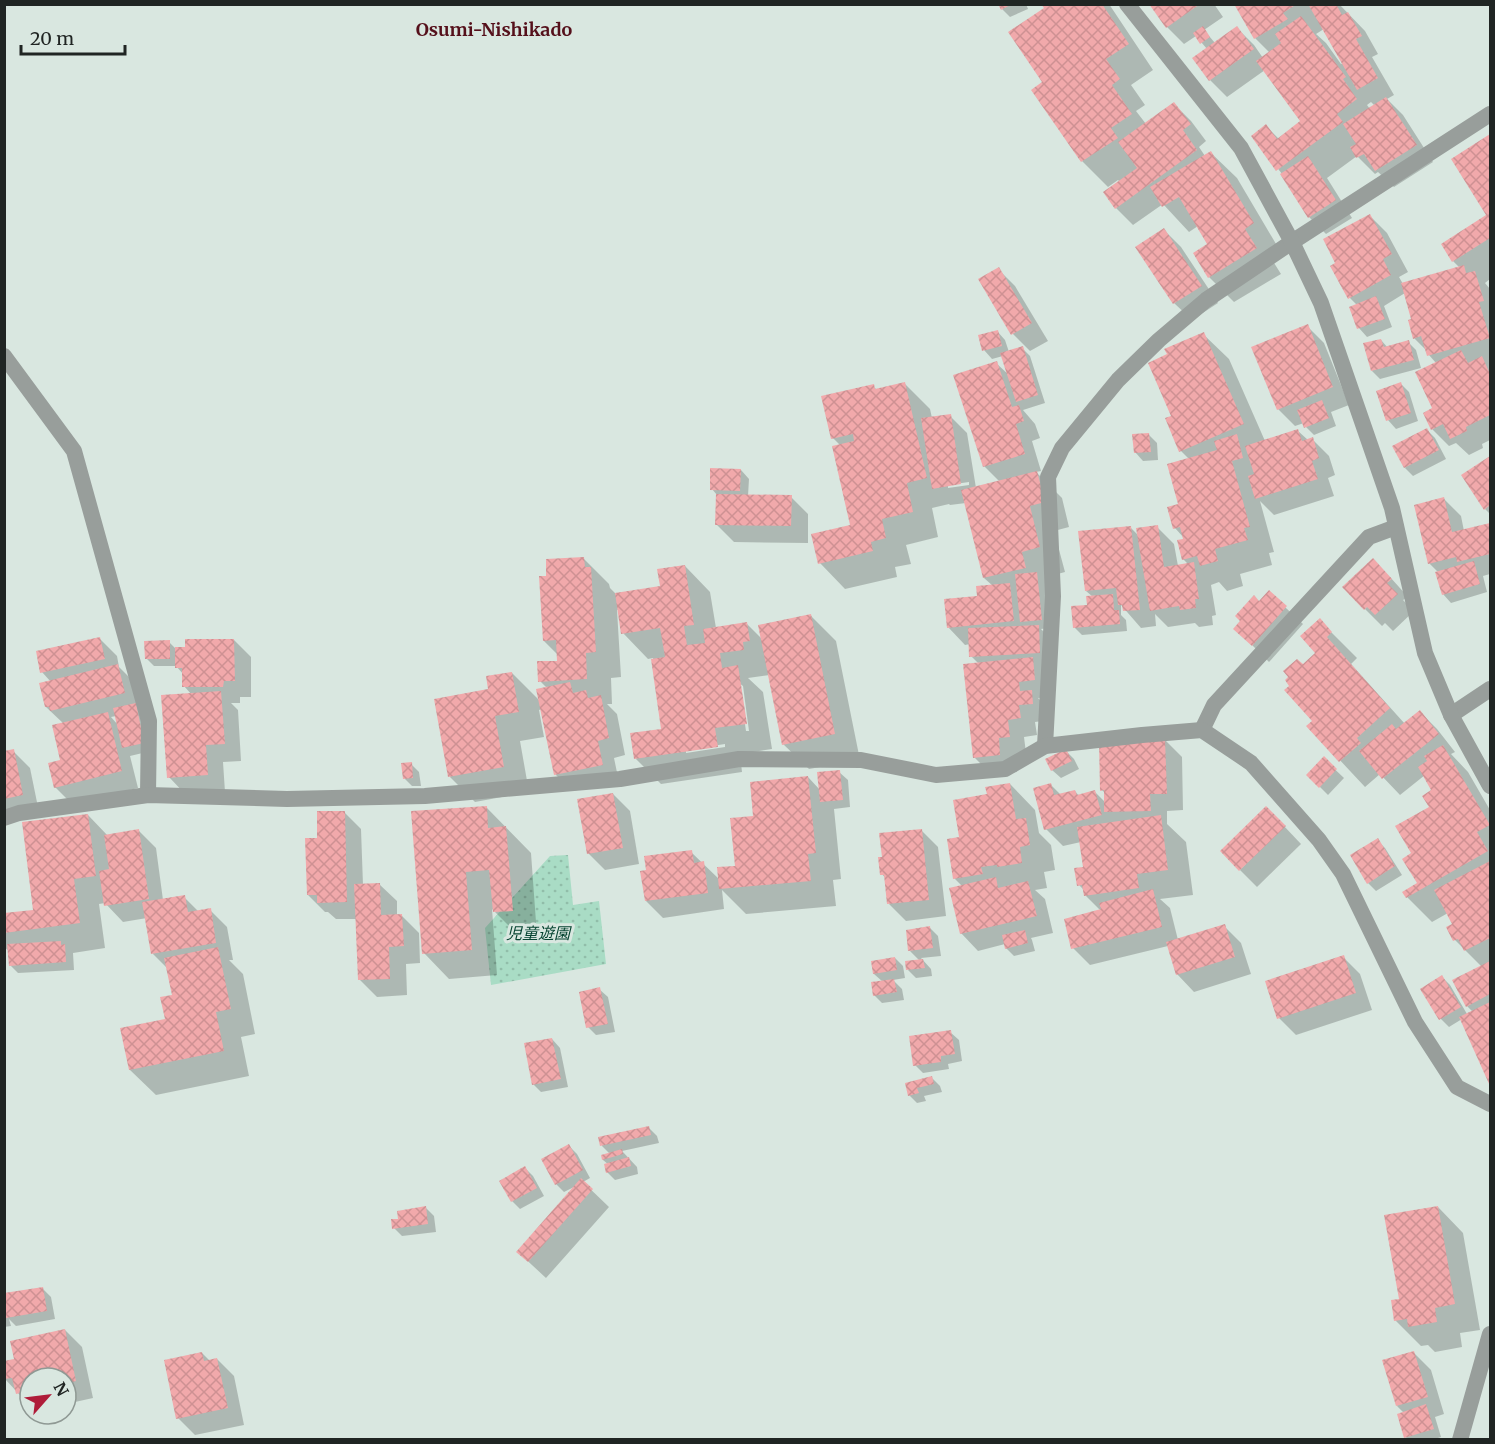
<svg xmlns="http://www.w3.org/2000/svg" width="1495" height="1444" viewBox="0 0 1495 1444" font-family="Merriweather,'Noto Sans JP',serif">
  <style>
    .park { fill: url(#park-dots) }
    .shadow { fill: #0003; fill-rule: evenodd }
    .building { fill: url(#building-cross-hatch) }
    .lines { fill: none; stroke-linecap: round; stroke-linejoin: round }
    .minor { stroke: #989e9b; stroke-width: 16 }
    .tertiary { stroke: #989e9b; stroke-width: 16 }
    .labels { text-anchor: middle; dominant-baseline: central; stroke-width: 6; stroke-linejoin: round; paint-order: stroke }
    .park-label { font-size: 16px; font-style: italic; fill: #064431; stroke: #d9e7e0 }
    .neighbourhood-label { font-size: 18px; font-weight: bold; fill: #55101b; stroke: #d9e7e0 }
  </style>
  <defs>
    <pattern id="park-dots" width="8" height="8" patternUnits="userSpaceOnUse" patternTransform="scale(1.5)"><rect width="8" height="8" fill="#a9dcc5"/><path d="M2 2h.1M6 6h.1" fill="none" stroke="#91bda9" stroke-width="1.8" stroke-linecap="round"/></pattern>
    <pattern id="building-cross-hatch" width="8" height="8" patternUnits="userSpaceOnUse" patternTransform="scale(1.5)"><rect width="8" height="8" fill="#f1a9ab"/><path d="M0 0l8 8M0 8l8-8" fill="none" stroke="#ce9193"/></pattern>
  </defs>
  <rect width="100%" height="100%" fill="#d9e7e0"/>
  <polygon class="park" points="568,855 573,905 599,901 606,964 491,985 485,928 550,856"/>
  <g class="shadow">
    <polygon points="1000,4 1026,4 1028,9 1010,17 1002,9"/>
    <polygon points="1043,4 1109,4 1153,70 1131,85 1145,105 1136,111 1146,124 1174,104 1191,121 1206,141 1199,147 1205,156 1211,153 1237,178 1279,249 1269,255 1281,274 1234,302 1209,277 1209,245 1198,226 1189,232 1163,204 1133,225 1116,208 1105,193 1120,182 1118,180 1108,187 1082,161 1034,90 1044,83 1046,8"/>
    <path d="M 1152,4 L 1214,4 L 1223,17 L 1204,30 L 1215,43 L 1237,28 L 1254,45 L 1263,58 L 1270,53 L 1255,38 L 1236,4 L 1339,4 L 1365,31 L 1378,54 L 1372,57 L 1394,95 L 1387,99 L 1403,115 L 1433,162 L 1394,187 L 1378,172 L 1375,174 L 1357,156 L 1327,178 L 1352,218 L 1326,234 L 1309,217 L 1282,174 L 1253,136 L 1266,126 L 1279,139 L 1303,122 L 1265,70 L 1227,97 L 1210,80 L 1207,49 L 1196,36 L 1184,44 L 1167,27 ZM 1324,29 L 1343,63 L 1341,64 L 1326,43 L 1316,34 ZM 1371,102 L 1375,106 L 1370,109 L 1367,105 Z"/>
    <polygon points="1490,136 1490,279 1485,283 1490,289 1490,440 1482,444 1483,448 1469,455 1456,443 1449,446 1432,429 1436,363 1429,355 1427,351 1414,338 1413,320 1405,293 1384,306 1392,327 1367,337 1359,328 1351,308 1357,305 1350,298 1337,263 1370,216 1387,233 1408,272 1399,277 1403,284 1460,268 1453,261 1488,216 1453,159"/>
    <polygon points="1164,230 1181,247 1218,303 1192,320 1174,303 1137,247"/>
    <polygon points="998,269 1015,286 1048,341 1030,351 1013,334 981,280"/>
    <polygon points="1307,326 1324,343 1349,405 1331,412 1336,426 1314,435 1306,427 1304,423 1295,426 1278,409"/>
    <path d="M 997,331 L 1005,340 L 1009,352 L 1022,348 L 1030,356 L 1045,403 L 1023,410 L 1035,424 L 1040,438 L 1032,441 L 1041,471 L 1036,472 L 1062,498 L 1069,527 L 1054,531 L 1065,572 L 1047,577 L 1050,628 L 1041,629 L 1055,643 L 1052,697 L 1038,698 L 1049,709 L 1050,720 L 1035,722 L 1037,735 L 1024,737 L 1026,753 L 1015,754 L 1017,772 L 992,775 L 975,758 L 979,664 L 971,656 L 970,644 L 965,645 L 948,627 L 979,597 L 993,586 L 984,578 L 966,503 L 950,505 L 949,504 L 932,508 L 938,537 L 906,545 L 911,564 L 895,567 L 897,577 L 845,589 L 820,563 L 852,527 L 840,445 L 833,438 L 873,386 L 877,390 L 904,383 L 930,409 L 932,418 L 950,416 L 967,433 L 976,488 L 1000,482 L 984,466 L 996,363 L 1009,375 L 1003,356 L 992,359 L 984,350 ZM 969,482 L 969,485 L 948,488 L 948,485 Z"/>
    <polygon points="1203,334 1229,359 1265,441 1298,431 1308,440 1312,439 1329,456 1335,475 1328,478 1334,496 1274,515 1260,501 1274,552 1269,553 1272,565 1240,574 1243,586 1227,591 1219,582 1211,585 1216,615 1212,616 1213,625 1199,627 1195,623 1168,627 1155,614 1156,626 1141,628 1121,605 1121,615 1126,620 1127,631 1082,635 1074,627 1089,606 1093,597 1086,591 1130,527 1139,536 1157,527 1174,544 1178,566 1189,565 1184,560 1179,542 1185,540 1184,538 1175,528 1189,459 1181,451 1173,417 1169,355"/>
    <polygon points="1381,340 1388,348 1408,342 1416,350 1421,368 1380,379 1372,371"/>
    <polygon points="1401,384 1409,392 1418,421 1396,429 1388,420"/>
    <polygon points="1427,430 1435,438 1446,459 1413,476 1405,468"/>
    <polygon points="1149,435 1157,443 1158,460 1143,461 1135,452"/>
    <polygon points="1490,458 1490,514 1485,509 1463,475"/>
    <polygon points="741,470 749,479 748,496 791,497 808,514 808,543 734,542 717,525 717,495 712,489"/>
    <polygon points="1444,499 1461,516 1464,531 1490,525 1490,574 1483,576 1487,592 1451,603 1443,594 1439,573 1429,563"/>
    <path d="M 584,559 L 609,584 L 610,588 L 616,594 L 662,587 L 685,566 L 710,592 L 716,628 L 747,624 L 763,640 L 811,616 L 836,641 L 860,760 L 809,769 L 783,744 L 770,675 L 748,678 L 763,692 L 772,749 L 740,754 L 742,772 L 661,784 L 635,758 L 663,730 L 653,658 L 648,659 L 623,633 L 619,609 L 617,610 L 621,677 L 611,678 L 612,704 L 607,704 L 617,714 L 625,755 L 614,758 L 619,782 L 572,791 L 555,774 L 542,709 L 539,710 L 544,737 L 520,741 L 529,792 L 475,802 L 449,776 L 490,690 L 512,673 L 541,702 L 547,688 L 540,681 L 558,662 L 558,655 L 544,641 L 548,578 ZM 739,683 L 743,686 L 749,731 L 746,731 ZM 725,744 L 725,747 L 686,753 L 686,750 Z"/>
    <polygon points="1390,577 1408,597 1403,600 1414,611 1393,631 1385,623 1382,626 1365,609"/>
    <polygon points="1269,592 1303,624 1269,662 1252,645 1259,603"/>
    <polygon points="1320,621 1357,658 1351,664 1405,724 1420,712 1437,729 1455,752 1451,754 1468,772 1490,810 1490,1082 1462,1019 1449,1027 1441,1019 1442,977 1450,985 1467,1014 1473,1012 1467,1006 1482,967 1455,940 1448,928 1454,925 1448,913 1432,922 1407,897 1419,884 1413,854 1431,807 1433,791 1425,775 1400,795 1380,774 1365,787 1308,726 1314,721 1291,686 1303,666 1317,653"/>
    <path d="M 100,639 L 117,656 L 119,667 L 135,683 L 151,751 L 130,756 L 138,788 L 72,804 L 55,787 L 62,762 L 64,724 L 46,707 L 51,682 L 42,672 ZM 116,716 L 118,725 L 111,717 Z"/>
    <polygon points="234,640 251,657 251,697 240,697 240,703 231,703 238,710 241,761 223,762 225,792 186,795 169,777 192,695 184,686 184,675 176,666 154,666 146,658 169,642 176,649"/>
    <polygon points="1165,740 1182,757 1183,810 1167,811 1167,824 1186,842 1193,895 1160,899 1170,908 1178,940 1224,926 1241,943 1251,974 1194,992 1177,974 1168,946 1090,965 1073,948 1101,911 1085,895 1085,891 1079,885 1084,868 1081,842 1063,846 1046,829 1051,785 1061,795 1075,791 1079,796 1094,791 1105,802 1105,793 1102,790"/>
    <polygon points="13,751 30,768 39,812 4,811 4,752"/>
    <polygon points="1066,751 1074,759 1079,769 1061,778 1052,770"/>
    <polygon points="1324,759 1344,778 1328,795 1308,775"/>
    <polygon points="411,764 419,772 421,786 412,786 404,778"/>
    <polygon points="839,772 848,780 850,807 834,809 841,879 833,880 836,906 746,914 722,890 724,909 663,918 646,901 691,852 720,880 736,868 755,817 808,777 820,790"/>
    <polygon points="1010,784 1035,810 1039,833 1051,845 1055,870 1044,872 1047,888 1035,890 1045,899 1053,933 1031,938 1032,940 1035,951 1014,956 1006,948 1005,944 978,951 961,933 962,886 954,878 961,839 989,796"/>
    <polygon points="613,794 630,811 639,864 605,870 588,853"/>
    <polygon points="486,807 531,853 537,936 520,937 492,909 497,975 449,979 424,953"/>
    <polygon points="344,812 361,829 363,885 379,884 397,901 397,916 402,916 419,933 420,963 406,964 407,995 377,997 360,980 357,919 336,919 328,912 325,912 308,895 319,839"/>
    <polygon points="88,815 108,836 139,831 156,848 163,900 184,897 199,912 210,910 227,927 233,960 229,960 243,974 255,1034 241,1037 249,1076 156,1095 130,1070 167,1020 174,996 168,969 152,953 147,918 123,922 105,903 99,904 105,948 73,953 74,970 18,973 10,965 9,951 4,947 4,915 35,911"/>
    <polygon points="1283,825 1301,844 1257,887 1240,870"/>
    <polygon points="921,830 938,847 946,916 906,921 889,904 886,879 882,874 884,858"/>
    <polygon points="1377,840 1385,848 1402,875 1376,891 1368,883"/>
    <polygon points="930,928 938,936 941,956 921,958 931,969 932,976 916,978 908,970 920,961 910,951"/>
    <polygon points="1343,957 1360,974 1372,1010 1296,1035 1279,1018"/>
    <polygon points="895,958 903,966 905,978 893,980 902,989 904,1000 882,1003 874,995 883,982 874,974"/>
    <polygon points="599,989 608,997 615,1032 596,1035 588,1027"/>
    <polygon points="950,1032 959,1040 962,1061 948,1064 949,1069 923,1073 915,1065"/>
    <polygon points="552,1039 560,1048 568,1087 541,1092 533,1084"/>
    <polygon points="932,1078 940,1086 942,1092 924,1096 926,1101 917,1103 909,1095 907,1084"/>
    <polygon points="649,1128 657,1136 659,1143 622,1151 637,1167 638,1174 615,1180 607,1172 609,1165 603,1160 603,1156 610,1154 602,1146 600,1139"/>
    <polygon points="569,1146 577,1154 590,1178 583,1182 609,1207 546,1278 518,1252 576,1186 564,1192 556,1184"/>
    <polygon points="525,1168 533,1176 544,1196 520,1209 512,1201"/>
    <polygon points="1438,1207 1463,1233 1480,1330 1460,1333 1462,1347 1435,1352 1428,1345 1421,1346 1395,1320 1401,1300"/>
    <polygon points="426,1208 434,1216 436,1232 402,1236 394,1228 399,1220"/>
    <polygon points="42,1288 51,1297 55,1319 16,1326 9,1319 11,1326 4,1327 4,1295"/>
    <polygon points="65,1330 82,1347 93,1398 66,1404 66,1378 30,1378 30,1406 5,1379 4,1363 15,1361"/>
    <polygon points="202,1353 210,1361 217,1359 234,1376 244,1425 195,1435 178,1418"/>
    <polygon points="1414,1353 1431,1370 1444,1414 1435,1417 1441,1437 1432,1440 1408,1440 1406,1437 1404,1413 1397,1406"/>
  </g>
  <g class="building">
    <polygon points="998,4 1012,4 1001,10"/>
    <polygon points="1041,4 1102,4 1129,44 1106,59 1120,79 1112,85 1132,114 1111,128 1118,138 1081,162 1031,90 1042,82 1008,32 1044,8"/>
    <polygon points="1149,4 1200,4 1166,28"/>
    <polygon points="1234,4 1297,4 1283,13 1288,19 1254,39"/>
    <polygon points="1308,4 1336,4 1342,15 1348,12 1362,36 1356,39 1378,78 1357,90"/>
    <polygon points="1301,16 1346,77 1343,79 1357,99 1337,114 1343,122 1276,171 1251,136 1266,124 1277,139 1300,121 1256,61 1281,43 1275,34"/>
    <polygon points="1203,26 1210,37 1200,44 1193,33"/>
    <polygon points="1237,26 1254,49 1209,81 1192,58"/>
    <polygon points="1386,97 1417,145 1375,171 1364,154 1356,158 1350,147 1356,144 1343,124"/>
    <polygon points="1174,102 1191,124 1183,130 1197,150 1115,209 1103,192 1137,168 1118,142"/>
    <polygon points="1490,134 1490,238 1452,262 1441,244 1486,215 1451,159"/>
    <polygon points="1211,151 1254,223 1245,229 1257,248 1208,278 1193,253 1207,244 1179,197 1162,207 1150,187"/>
    <polygon points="1308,156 1336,200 1308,218 1280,174"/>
    <polygon points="1370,214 1392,254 1383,259 1391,275 1348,299 1330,266 1335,263 1323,239"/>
    <polygon points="1164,228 1202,286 1173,304 1135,247"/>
    <polygon points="1464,265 1466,273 1475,271 1484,301 1479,302 1490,338 1427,356 1421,336 1413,339 1408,320 1411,319 1401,283"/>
    <polygon points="999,267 1032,323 1011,335 978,279"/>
    <polygon points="1376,296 1385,319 1357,329 1349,307"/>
    <polygon points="1308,324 1333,387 1277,410 1251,347"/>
    <polygon points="998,330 1002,346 982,351 978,335"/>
    <polygon points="1204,332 1244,424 1179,452 1165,418 1171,416 1148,363 1167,354 1164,349"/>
    <polygon points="1381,339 1384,347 1409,340 1414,360 1371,371 1363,343"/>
    <polygon points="1023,346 1038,395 1016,402 1000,353"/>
    <polygon points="1461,350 1468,363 1482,356 1490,374 1490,415 1466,427 1467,431 1450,439 1443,424 1431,430 1423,413 1432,408 1415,372"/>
    <polygon points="997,361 1012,407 1019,405 1024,421 1016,424 1025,454 983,467 953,375"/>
    <polygon points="905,382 927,478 907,483 913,512 882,519 886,538 871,542 873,551 818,564 811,534 850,525 832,446 854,441 853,434 831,439 821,396 874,384 875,389"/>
    <polygon points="1401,382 1411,413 1386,421 1376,391"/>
    <polygon points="1322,400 1329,418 1304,428 1297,410"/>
    <polygon points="951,414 961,484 932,489 921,418"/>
    <polygon points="1427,428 1439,450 1404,468 1392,446"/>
    <polygon points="1298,429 1302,441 1313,437 1319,458 1312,461 1318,479 1255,499 1248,476 1254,474 1245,446"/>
    <polygon points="1149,433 1151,452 1134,453 1132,434"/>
    <polygon points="1237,434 1243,458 1232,461 1250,527 1244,528 1248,540 1215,549 1218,561 1200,566 1197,556 1182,560 1177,540 1183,539 1180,527 1173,529 1167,507 1178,504 1167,464 1217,450 1214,441"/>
    <polygon points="1490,456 1490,505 1484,510 1461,475"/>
    <polygon points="710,468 741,469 740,491 710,490"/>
    <polygon points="1037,471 1045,502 1030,506 1040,547 1022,552 1026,568 983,578 961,490"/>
    <polygon points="716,494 792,495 791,526 715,525"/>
    <polygon points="1444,497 1452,532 1490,523 1490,554 1457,562 1456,557 1428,564 1414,505"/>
    <polygon points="1158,525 1164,567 1194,562 1199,599 1195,599 1196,608 1180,610 1179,606 1150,611 1136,528"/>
    <polygon points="1131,526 1140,610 1123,611 1122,605 1118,605 1116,588 1085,591 1078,531"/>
    <polygon points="584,557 585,567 591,567 596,652 586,653 587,679 538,682 537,661 557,661 556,640 543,641 539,576 546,576 546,559"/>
    <polygon points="1373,558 1392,579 1387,583 1398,594 1375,615 1367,607 1364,610 1342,587"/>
    <polygon points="1474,561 1480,584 1442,595 1435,572"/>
    <polygon points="685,565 694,625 684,626 687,645 705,643 703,629 747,622 750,641 743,642 744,650 720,653 722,668 738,665 747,724 715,728 718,747 634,759 630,733 661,729 651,659 665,657 660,628 621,634 615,593 660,586 657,569"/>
    <polygon points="1037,572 1042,620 1020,622 1015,574"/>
    <polygon points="1010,583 1014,621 947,628 944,599 977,596 976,586"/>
    <polygon points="1269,590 1287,606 1252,646 1233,629 1240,621 1235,616 1254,595 1259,601"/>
    <polygon points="1113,594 1114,610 1119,610 1120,624 1073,628 1071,606 1087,605 1086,596"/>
    <polygon points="811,614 835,734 782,745 758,625"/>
    <polygon points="1320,618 1332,632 1327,637 1390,708 1357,738 1361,743 1339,762 1306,726 1312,721 1284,690 1289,686 1285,680 1288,677 1283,671 1297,659 1303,664 1315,653 1300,636"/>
    <polygon points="1039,625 1040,653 969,657 968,628"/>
    <polygon points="100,637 105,659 40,673 36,651"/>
    <polygon points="185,639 234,639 235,681 224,681 223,687 182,687 182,668 175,668 175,647 185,647"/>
    <polygon points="170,640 170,659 145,659 144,641"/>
    <polygon points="1033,657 1035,680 1019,682 1020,691 1032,690 1033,704 1019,705 1021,718 1008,720 1010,737 999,738 1000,755 973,758 963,664"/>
    <polygon points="118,664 125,693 50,711 49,707 45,707 39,683"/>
    <polygon points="512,672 519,712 495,716 504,767 448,777 434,699 488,689 486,676"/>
    <polygon points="570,682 573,693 586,690 588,698 601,695 609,738 598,741 603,765 554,775 536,689"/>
    <polygon points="221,691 225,744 206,745 208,775 167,778 161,695"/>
    <polygon points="136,703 144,743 122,748 113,708"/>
    <polygon points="1420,710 1439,734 1382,779 1359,751 1392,724 1396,729"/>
    <polygon points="108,712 122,771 54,788 48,763 60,760 52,725"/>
    <polygon points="1165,739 1167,794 1150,794 1151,811 1104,812 1104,790 1100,791 1099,740"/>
    <polygon points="1443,745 1490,825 1477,832 1488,851 1406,898 1402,892 1417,883 1402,859 1411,853 1395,826 1429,807 1422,796 1431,790 1418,767 1427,761 1424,756"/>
    <polygon points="14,749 23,795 4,799 4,751"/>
    <polygon points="1066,749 1072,761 1051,771 1045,759"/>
    <polygon points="1324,756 1337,769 1319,788 1306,775"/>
    <polygon points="412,762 413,778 403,779 401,763"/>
    <polygon points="840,770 843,800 820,802 817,772"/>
    <polygon points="808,776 816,853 808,854 811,881 719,889 717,867 735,866 730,818 753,816 750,782"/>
    <polygon points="1010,783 1016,819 1026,818 1030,845 1020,847 1022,863 997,867 997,865 981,867 983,874 953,879 947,839 959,837 953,800 987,794 985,787"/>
    <polygon points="1051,783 1054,795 1075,790 1077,795 1095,790 1102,815 1044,830 1033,788"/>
    <polygon points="613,793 623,848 587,854 577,799"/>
    <polygon points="487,806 488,828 506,826 513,911 493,912 489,870 466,872 472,950 422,954 411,811"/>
    <polygon points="1266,806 1286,826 1239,871 1220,851"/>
    <polygon points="317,811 345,811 347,902 317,903 317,895 307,895 305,838 317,838"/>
    <polygon points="88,814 96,876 74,879 80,923 4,933 4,913 33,910 22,822"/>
    <polygon points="1161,815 1168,870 1137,874 1139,888 1084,896 1082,885 1077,886 1074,868 1083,867 1077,827"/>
    <polygon points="139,829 149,899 104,906 99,871 109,869 104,835"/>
    <polygon points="922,829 929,900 887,904 884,875 880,875 878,857 882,857 879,833"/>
    <polygon points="1378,838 1395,866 1367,884 1350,855"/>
    <polygon points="692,850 694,863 704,861 708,893 645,901 640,871 646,870 644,856"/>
    <polygon points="1490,861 1490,938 1464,951 1458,939 1453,941 1446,927 1452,924 1434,890"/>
    <polygon points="996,877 998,888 1028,881 1037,916 960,934 949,888"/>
    <polygon points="380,883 381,915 402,914 404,946 389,947 390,979 358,980 354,884"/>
    <polygon points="1153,889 1162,927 1071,949 1064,919 1101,909 1099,903"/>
    <polygon points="185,895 188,912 211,908 216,943 151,954 142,902"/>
    <polygon points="1225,924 1235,957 1176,975 1166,942"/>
    <polygon points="930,926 933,948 908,951 906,930"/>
    <polygon points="1025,930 1028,943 1005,949 1002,935"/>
    <polygon points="61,941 61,945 65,944 66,962 9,966 7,944"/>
    <polygon points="218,947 231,1009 216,1012 224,1051 129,1070 120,1028 165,1019 160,997 172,995 164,958"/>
    <polygon points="1344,955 1356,993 1277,1019 1265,981"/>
    <polygon points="895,957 897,970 873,974 871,961"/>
    <polygon points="923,959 925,968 906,970 905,961"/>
    <polygon points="1490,961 1490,994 1466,1007 1452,980"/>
    <polygon points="1442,975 1461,1007 1439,1020 1420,989"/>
    <polygon points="894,979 897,992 873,996 871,982"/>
    <polygon points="600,987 608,1024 586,1028 579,992"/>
    <polygon points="1490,1002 1490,1086 1459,1017"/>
    <polygon points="951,1030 955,1054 941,1056 941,1062 913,1066 909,1036"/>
    <polygon points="552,1038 561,1079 532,1085 524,1043"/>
    <polygon points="932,1076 934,1084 917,1088 919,1093 908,1096 905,1083"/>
    <polygon points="649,1126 651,1135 600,1146 598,1137"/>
    <polygon points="569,1144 583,1170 555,1185 541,1159"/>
    <polygon points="622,1149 623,1154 602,1160 601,1155"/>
    <polygon points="629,1157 631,1166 606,1173 604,1164"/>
    <polygon points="525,1166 537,1188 511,1202 499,1181"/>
    <polygon points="581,1178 593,1189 528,1262 516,1252"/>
    <polygon points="426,1206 428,1224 392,1229 391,1219 398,1219 397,1211"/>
    <polygon points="1438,1206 1455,1304 1435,1308 1437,1322 1408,1327 1407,1319 1394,1321 1391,1300 1399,1299 1384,1215"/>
    <polygon points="43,1287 47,1311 6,1318 4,1293"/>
    <polygon points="65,1329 76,1381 66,1384 66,1378 30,1378 30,1391 16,1394 12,1378 4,1379 4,1361 14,1359 10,1341"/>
    <polygon points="1414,1351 1428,1397 1396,1406 1382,1360"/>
    <polygon points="202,1352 204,1361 217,1358 228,1408 176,1419 164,1360"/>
    <polygon points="1426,1404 1434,1429 1404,1438 1397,1414"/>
  </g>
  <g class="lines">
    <g class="minor">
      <polyline points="4,356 74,451 149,721 148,795"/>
      <polyline points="1451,715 1490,689"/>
      <polyline points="1202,730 1214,705 1369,537 1396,527"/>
      <polyline points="1045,746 1053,596 1048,477 1062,448 1118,380 1159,340 1206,300 1292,242 1490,114"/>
      <polyline points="4,818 19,813 148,795 287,799 425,796 620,779 739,759 861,760 936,775 1005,769 1045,746 1142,735 1202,730 1251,763 1319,840 1343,874 1415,1022 1457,1087 1490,1104"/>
    </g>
    <g class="tertiary">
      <polyline points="1127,4 1241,148 1292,242 1321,303 1392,508 1425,653 1451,715 1490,786"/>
      <polyline points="1460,1440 1490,1334"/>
    </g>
  </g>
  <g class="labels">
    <g class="park-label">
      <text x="538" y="933">児童遊園</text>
    </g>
    <g class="neighbourhood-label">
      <text x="494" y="29">Osumi-Nishikado</text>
    </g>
  </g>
  <rect width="1495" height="1444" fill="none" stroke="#202523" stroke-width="12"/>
  <g transform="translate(48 1396) rotate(62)"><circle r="28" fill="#d9e7e0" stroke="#8f9994" stroke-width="1.5"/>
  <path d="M0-4.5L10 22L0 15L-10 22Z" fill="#af1c39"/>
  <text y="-9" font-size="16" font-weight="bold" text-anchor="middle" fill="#202523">N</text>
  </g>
  <path d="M21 45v9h104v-9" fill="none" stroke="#202523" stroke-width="3"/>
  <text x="30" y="45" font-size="18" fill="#202523" stroke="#d9e7e0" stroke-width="4.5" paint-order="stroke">20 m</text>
</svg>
